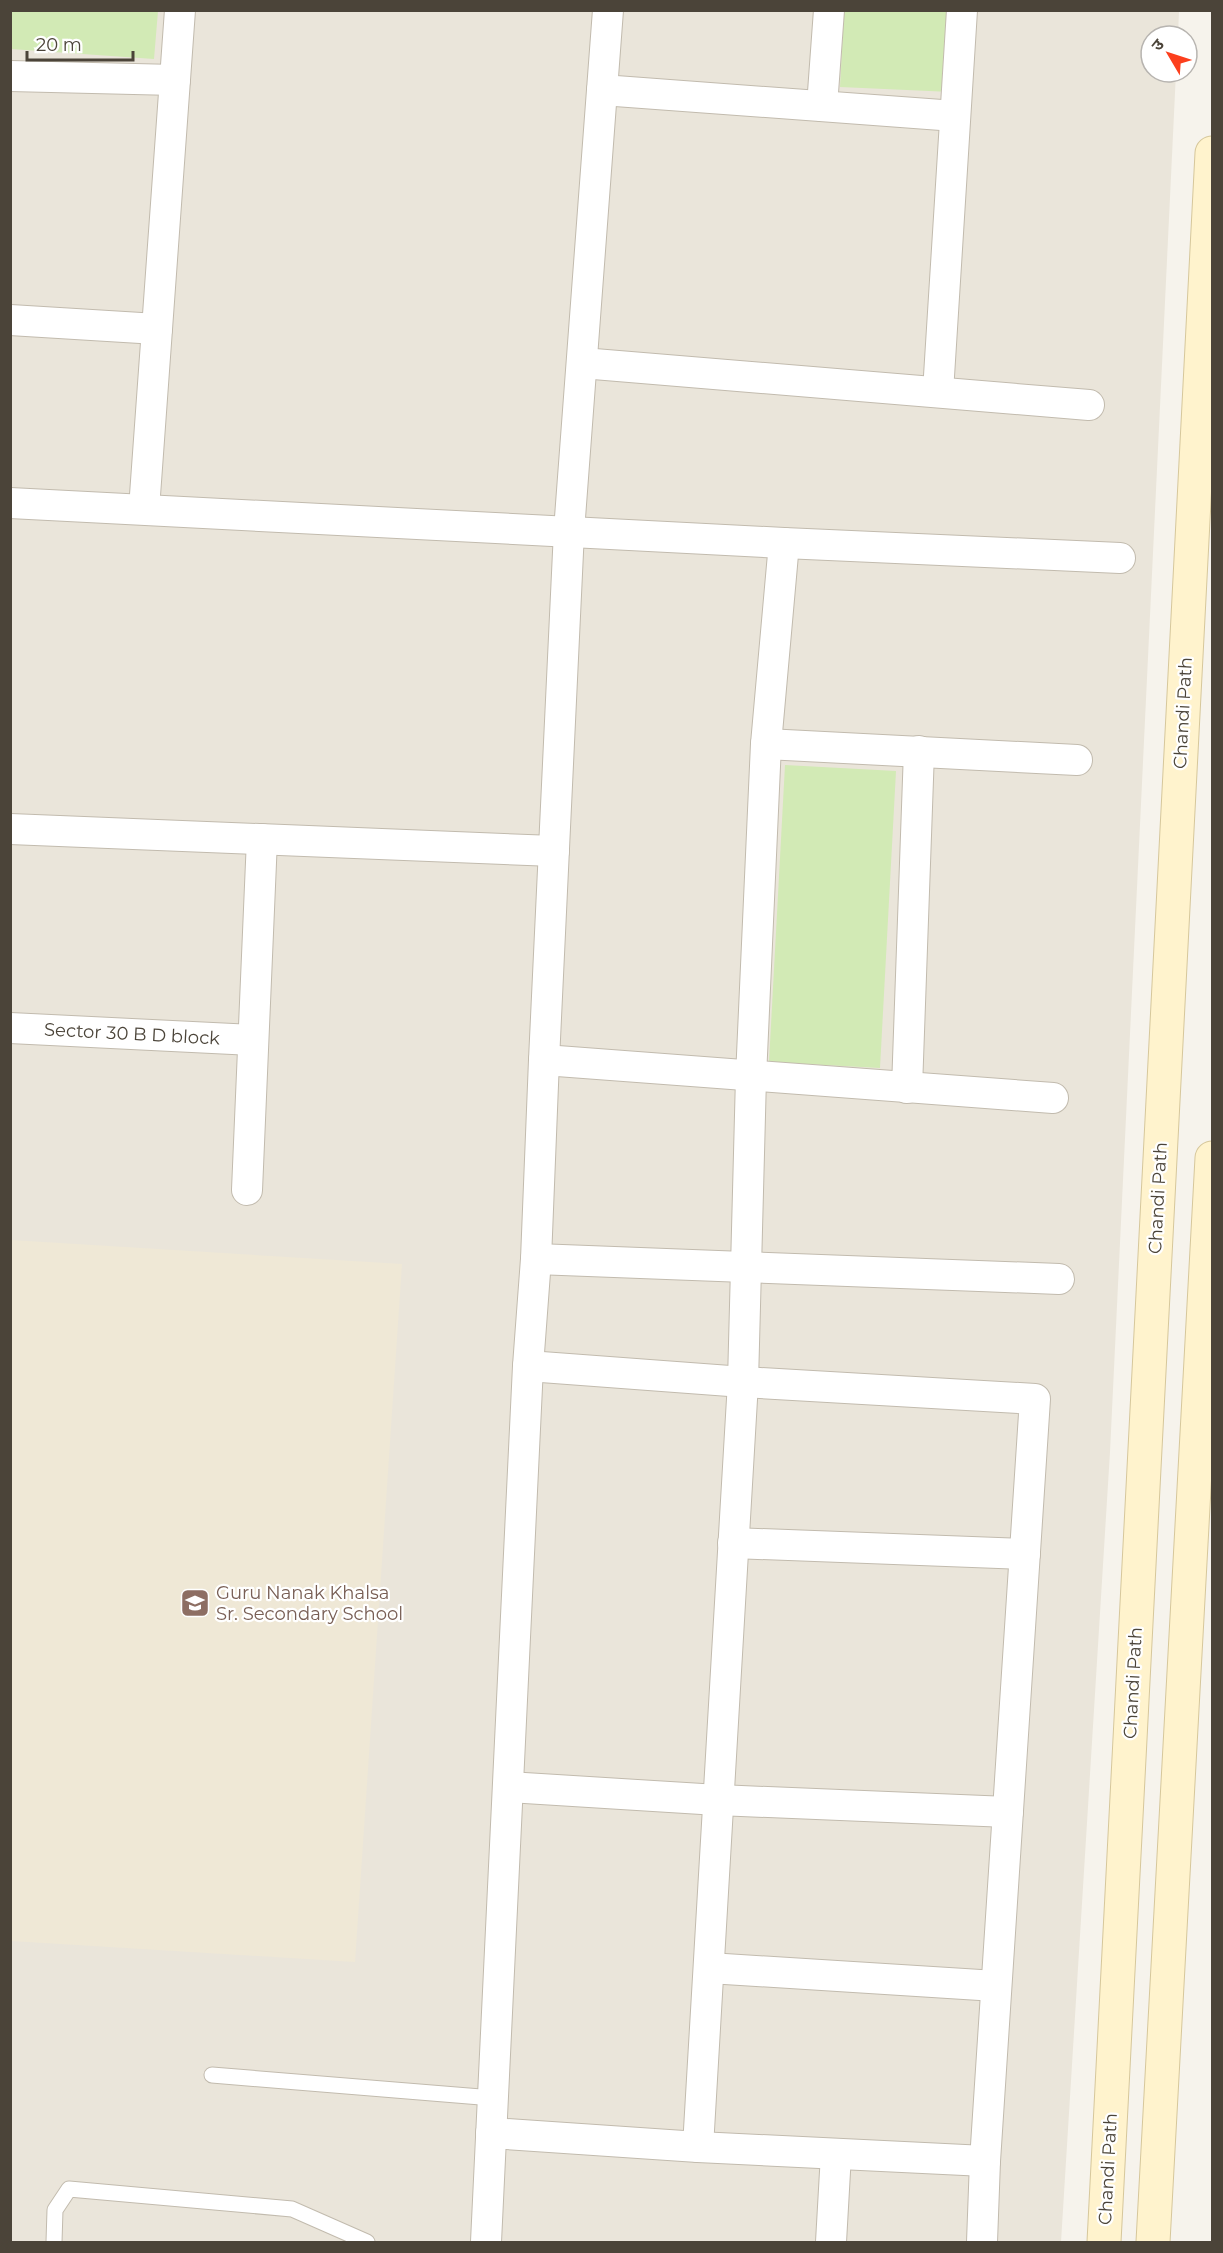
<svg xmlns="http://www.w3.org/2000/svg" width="1223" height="2253" viewBox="0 0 1223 2253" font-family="Montserrat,'Noto Sans Devanagari',sans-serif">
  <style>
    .residential { fill: #eae5da }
    .education { fill: #efe8d6 }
    .green { fill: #d2eab5 }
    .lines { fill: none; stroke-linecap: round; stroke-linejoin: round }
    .lane-casing { stroke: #c2bbae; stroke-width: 17 }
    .street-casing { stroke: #c2bbae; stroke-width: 32 }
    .secondary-casing { stroke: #d6c79b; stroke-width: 35 }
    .lane { stroke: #fff; stroke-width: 15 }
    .street { stroke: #fff; stroke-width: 30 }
    .secondary { stroke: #fff3cd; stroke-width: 33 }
    .labels { text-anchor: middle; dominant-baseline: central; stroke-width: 4.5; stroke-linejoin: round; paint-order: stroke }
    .street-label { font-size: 18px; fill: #4b4439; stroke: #fff }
    .education-label { font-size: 18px; fill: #785e54; stroke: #fff; text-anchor: start }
  </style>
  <rect width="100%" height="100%" fill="#f6f3ec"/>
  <polygon class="residential" points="11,11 1179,11 1178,36 1151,36 1151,72 1176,72 1110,1452 1061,2242 11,2242"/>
  <polygon class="education" points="11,1240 402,1264 355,1962 11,1941"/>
  <g class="green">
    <polygon points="10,11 158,11 154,59 11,49"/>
    <polygon points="844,11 956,11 951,92 840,87"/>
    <polygon points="785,765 896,771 880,1068 769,1062"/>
  </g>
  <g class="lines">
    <g class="lane-casing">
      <g id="lane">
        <polyline points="212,2075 493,2098"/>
        <polyline points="54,2242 55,2210 69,2189 292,2209 367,2242"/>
      </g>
    </g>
    <g class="street-casing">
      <g id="street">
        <polyline points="10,76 175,80"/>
        <polyline points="602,90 955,116"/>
        <polyline points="822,106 829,10"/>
        <polyline points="10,320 157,329"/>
        <polyline points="582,363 1089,405"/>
        <polyline points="938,392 962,10"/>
        <polyline points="10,503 784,543 1120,558"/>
        <polyline points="144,509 180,10"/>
        <polyline points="766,744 1077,760"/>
        <polyline points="10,829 554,851"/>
        <polyline points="10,1028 253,1040"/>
        <polyline points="544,1060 1053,1098"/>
        <polyline points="907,1088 919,751"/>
        <polyline points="247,1190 262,839"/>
        <polyline points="536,1259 1059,1279"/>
        <polyline points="528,1366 743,1382 1035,1399 985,2161 982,2242"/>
        <polyline points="733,1543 1025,1554"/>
        <polyline points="508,1787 718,1800 1008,1812"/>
        <polyline points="709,1968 996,1986"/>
        <polyline points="491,2133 698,2147 985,2161"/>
        <polyline points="698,2147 743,1382 751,1077 766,744 784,543"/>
        <polyline points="486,2242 528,1366 536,1259 544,1060 569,531 608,10"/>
        <polyline points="831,2242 836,2154"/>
      </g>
    </g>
    <g class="secondary-casing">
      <g id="secondary">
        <polyline points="1104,2242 1212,153"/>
        <polyline points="1153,2242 1212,1158"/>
      </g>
    </g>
    <use href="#lane" class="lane"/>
    <use href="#street" class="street"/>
    <use href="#secondary" class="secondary"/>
  </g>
  <defs>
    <g id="school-square" transform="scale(1.5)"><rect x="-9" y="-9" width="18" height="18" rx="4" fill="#8d6e63" stroke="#fff"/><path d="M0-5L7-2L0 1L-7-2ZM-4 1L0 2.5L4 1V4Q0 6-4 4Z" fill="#fff"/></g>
  </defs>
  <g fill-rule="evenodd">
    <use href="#school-square" x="195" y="1603"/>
  </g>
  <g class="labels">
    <g class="street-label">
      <text transform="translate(1183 713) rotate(-87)">Chandi Path</text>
      <text transform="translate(132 1034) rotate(3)">Sector 30 B D block</text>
      <text transform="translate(1158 1198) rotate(-87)">Chandi Path</text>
      <text transform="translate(1133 1683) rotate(-87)">Chandi Path</text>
      <text transform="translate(1108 2169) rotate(-87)">Chandi Path</text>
    </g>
    <g class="education-label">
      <text x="216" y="1593">Guru Nanak Khalsa<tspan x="216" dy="21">Sr. Secondary School</tspan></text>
    </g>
  </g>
  <rect width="1223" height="2253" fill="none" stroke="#4b4439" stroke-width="24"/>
  <g transform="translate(1169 54) rotate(309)"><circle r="28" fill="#ffffff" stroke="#b7b4b0" stroke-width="1.5"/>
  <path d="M0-4.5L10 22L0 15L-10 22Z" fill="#fc3f1d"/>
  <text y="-9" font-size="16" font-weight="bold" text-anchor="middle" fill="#4b4439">उ</text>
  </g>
  <path d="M27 51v9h106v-9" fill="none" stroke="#4b4439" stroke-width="3"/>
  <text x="36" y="51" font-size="18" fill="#4b4439" stroke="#ffffff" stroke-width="4.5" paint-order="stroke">20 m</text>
</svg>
